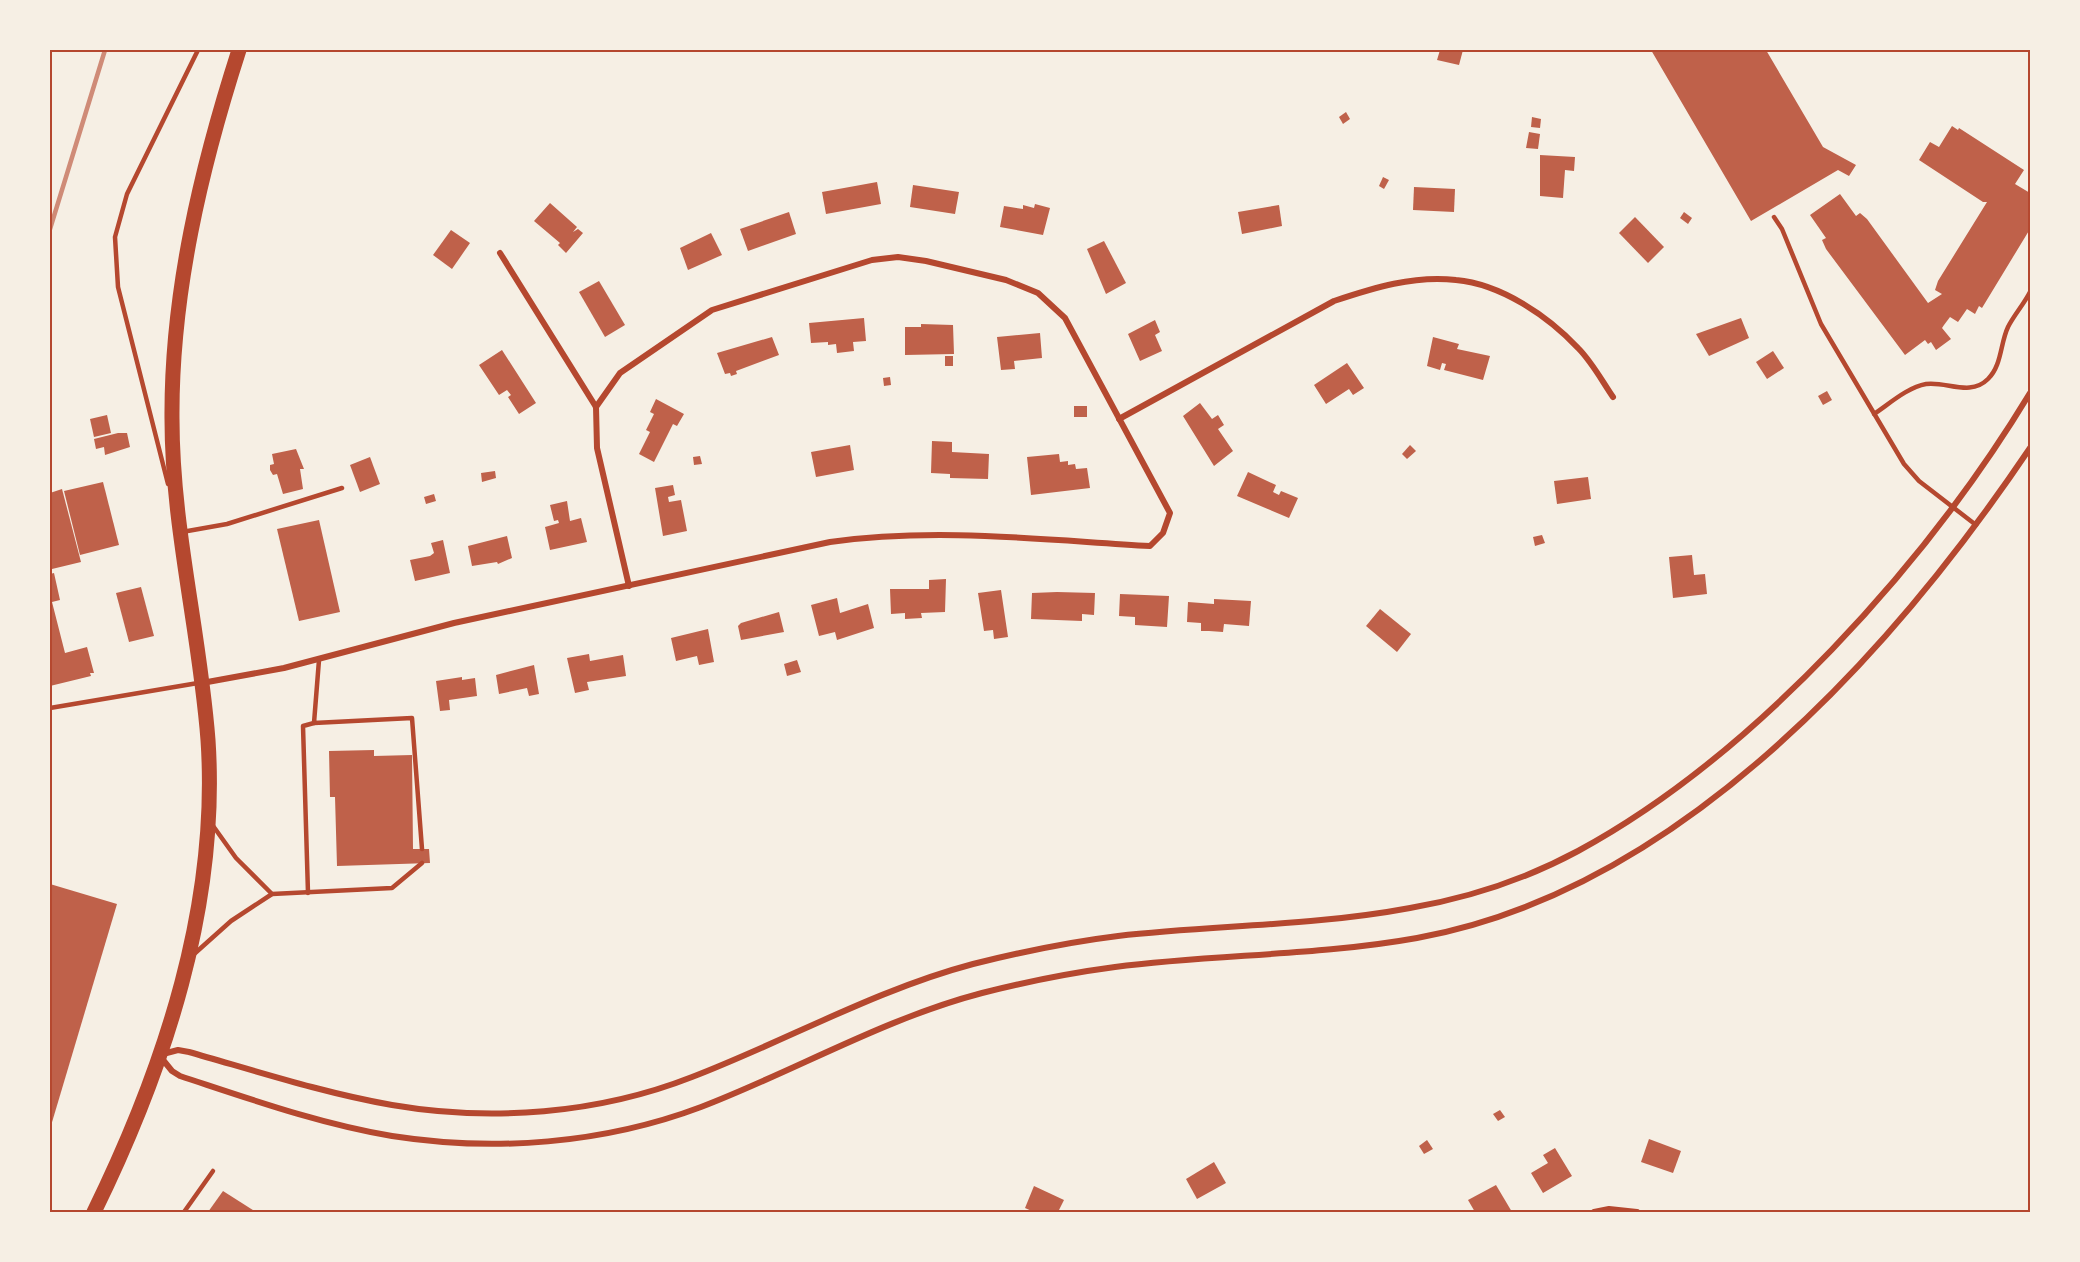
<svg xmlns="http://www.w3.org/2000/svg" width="2080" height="1262" viewBox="0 0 2080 1262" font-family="Lato,sans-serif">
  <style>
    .building { fill: #bf614a }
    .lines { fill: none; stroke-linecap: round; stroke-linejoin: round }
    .service { stroke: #b5482f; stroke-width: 4.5 }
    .minor { stroke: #b5482f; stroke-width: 6 }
    .primary { stroke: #b5482f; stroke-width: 15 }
    .rail { stroke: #cf8b77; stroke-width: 4.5 }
    .neatline { fill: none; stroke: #b5482f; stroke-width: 2 }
  </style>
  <rect width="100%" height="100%" fill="#f6efe4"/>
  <g class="building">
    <polygon points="1440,50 1463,50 1459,65 1437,60"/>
    <polygon points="1651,50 1766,50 1823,147 1856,165 1849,176 1838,170 1751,221"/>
    <polygon points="1346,112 1350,119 1343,124 1339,117"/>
    <polygon points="1532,117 1541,119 1540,128 1531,127"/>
    <polygon points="1952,126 1958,130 1959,128 2024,170 2015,184 2030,193 2030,229 1982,308 1979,306 1975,314 1967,309 1958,322 1950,317 1944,325 1942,328 1951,339 1936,350 1931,342 1928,344 1925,340 1905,355 1826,249 1822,240 1826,238 1810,215 1840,194 1856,216 1860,213 1867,219 1928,303 1942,294 1935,290 1938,281 1987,202 1983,202 1919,160 1930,142 1939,147"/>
    <polygon points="1529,132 1540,134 1538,149 1526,148"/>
    <polygon points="1540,155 1575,157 1574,171 1565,170 1563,198 1540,196"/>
    <polygon points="1383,177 1389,180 1384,189 1379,186"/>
    <polygon points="877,182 881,204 826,214 822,192"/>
    <polygon points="913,185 959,192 955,214 910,207"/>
    <polygon points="1414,187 1455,189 1454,212 1413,210"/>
    <polygon points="550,203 577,227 573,232 578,229 583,233 566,253 558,245 560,243 534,221"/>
    <polygon points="1035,204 1050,208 1043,235 1000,227 1004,206 1023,209 1023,205 1034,208"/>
    <polygon points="1279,205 1282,226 1242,234 1238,212"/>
    <polygon points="789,212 796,234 748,251 740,229"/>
    <polygon points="1684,212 1692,218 1688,224 1680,218"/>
    <polygon points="1635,217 1664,247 1648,263 1619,233"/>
    <polygon points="451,230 470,243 452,269 433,255"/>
    <polygon points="711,233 722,255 688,270 680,248"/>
    <polygon points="1104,241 1126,283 1106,294 1087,249"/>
    <polygon points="599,281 625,325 605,337 579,292"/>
    <polygon points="864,318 866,341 853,342 854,351 837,353 836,344 828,345 828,342 811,343 809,323"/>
    <polygon points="1741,318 1749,338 1709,356 1696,334"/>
    <polygon points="1155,320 1160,332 1155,335 1162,351 1140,361 1128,334"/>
    <polygon points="921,324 953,325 954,354 905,355 905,327 921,327"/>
    <polygon points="1040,333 1042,358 1014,361 1015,369 1001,370 997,337"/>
    <polygon points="772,337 779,355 736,371 737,374 731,376 730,373 725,374 717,353"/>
    <polygon points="1433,337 1459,344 1457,349 1490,356 1483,380 1444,370 1446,364 1442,363 1440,370 1427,366"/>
    <polygon points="502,350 536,403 519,414 508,397 511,395 507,390 499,395 479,365"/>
    <polygon points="1773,351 1784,368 1767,379 1756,362"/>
    <rect x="945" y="356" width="8" height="10"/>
    <polygon points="1347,363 1364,388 1353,395 1349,389 1326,404 1314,385"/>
    <polygon points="890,377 891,385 884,386 883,378"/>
    <polygon points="1827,391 1832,400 1823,405 1818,396"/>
    <polygon points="656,399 684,414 677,426 673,424 654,462 639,454 650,432 646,430 654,414 650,412"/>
    <polygon points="1200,403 1212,419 1218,415 1224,425 1218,429 1233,451 1214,466 1183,416"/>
    <rect x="1074" y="406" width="13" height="11"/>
    <polygon points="107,415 111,433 94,437 90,419"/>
    <polygon points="118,433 127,433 130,447 105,455 104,447 96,449 94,439"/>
    <polygon points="932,441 952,442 952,452 989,454 988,479 950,478 950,474 931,473"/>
    <polygon points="850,445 854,470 816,477 811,452"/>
    <polygon points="1410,445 1416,451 1407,459 1402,454"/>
    <polygon points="296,449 304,469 300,469 303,489 283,494 277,474 273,475 270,470 270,465 274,464 272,454"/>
    <polygon points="1059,454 1060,462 1068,461 1068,465 1075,464 1076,469 1087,468 1090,488 1031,495 1027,457"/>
    <polygon points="700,456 702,464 694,465 693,457"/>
    <polygon points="370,457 380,484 360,492 350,465"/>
    <polygon points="495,471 496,478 482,482 481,473"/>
    <polygon points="1248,472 1276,485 1273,492 1279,495 1281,491 1298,498 1289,518 1237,496"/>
    <polygon points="1588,477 1591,499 1557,504 1554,481"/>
    <polygon points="103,482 119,545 80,555 64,491"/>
    <polygon points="673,485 675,495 668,497 669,502 681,500 687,531 663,536 655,488"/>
    <polygon points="62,489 81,562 52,569 50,562 50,493"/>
    <polygon points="434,494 436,501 426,504 424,497"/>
    <polygon points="567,501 570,521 581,518 587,542 550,550 545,527 559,523 558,520 554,521 550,505"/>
    <polygon points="319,520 340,612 299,621 277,529"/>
    <polygon points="1542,535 1545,543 1535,546 1533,537"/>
    <polygon points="507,536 512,558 498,564 497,562 472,566 468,546"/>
    <polygon points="443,540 450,573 415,581 410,560 430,556 434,553 431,543"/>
    <polygon points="1692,555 1694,575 1705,574 1707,594 1673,598 1669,557"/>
    <polygon points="54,573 60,600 52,602 65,653 87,647 94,673 90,673 91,676 50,686 50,574"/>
    <polygon points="946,579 945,612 921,613 922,618 905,619 905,613 891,614 890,589 929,589 929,580"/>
    <polygon points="141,587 154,636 129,642 116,593"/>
    <polygon points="1001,590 1008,637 994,639 993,630 984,631 978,593"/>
    <polygon points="1057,592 1095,593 1094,615 1082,614 1082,621 1031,619 1032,593"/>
    <polygon points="1120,594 1169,596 1167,627 1135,625 1135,617 1119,616"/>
    <polygon points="837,598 840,613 868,604 874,628 837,640 835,632 819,636 811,605"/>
    <polygon points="1214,599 1251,601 1249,626 1224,624 1223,632 1209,631 1201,631 1201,623 1187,622 1188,602 1214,604"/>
    <polygon points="1380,609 1411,634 1397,652 1366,626"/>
    <polygon points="779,612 784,632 741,640 738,626 741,623"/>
    <polygon points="708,629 714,662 699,665 697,656 676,661 671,638"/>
    <polygon points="589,654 590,661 623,655 626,676 587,682 589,690 575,693 567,658"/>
    <polygon points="797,660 801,672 787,676 784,664"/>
    <polygon points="534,665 539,694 529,696 527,688 499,694 496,675"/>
    <polygon points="462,677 462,680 475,678 477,696 449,700 450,710 440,711 436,681"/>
    <polygon points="374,750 374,756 412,755 413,849 429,849 430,863 337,866 335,797 330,797 329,751"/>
    <polygon points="50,884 117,904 50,1129"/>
    <polygon points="1500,1110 1505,1117 1498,1121 1493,1114"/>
    <polygon points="1649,1139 1681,1151 1673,1173 1641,1162"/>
    <polygon points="1427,1140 1433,1149 1424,1154 1419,1146"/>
    <polygon points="1555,1148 1572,1176 1543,1193 1531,1173 1548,1163 1543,1155"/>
    <polygon points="1214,1162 1226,1183 1197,1199 1186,1179"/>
    <polygon points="1496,1185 1512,1212 1475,1212 1468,1200"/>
    <polygon points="1034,1186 1064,1200 1058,1212 1034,1212 1025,1208"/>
    <polygon points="223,1191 256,1212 208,1212"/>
  </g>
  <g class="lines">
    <g class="service">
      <polyline points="1774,217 1782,229 1821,324 1904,464 1919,481 1976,525"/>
      <path d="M 1874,414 C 1889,404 1908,387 1926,384 C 1947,381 1970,397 1988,379 C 2002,365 2000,344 2008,327 C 2014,315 2024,304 2030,292"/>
      <polyline points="168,484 118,287 115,237 127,194 198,50"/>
      <polyline points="182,532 227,524 342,488"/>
      <polyline points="319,660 314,723 412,718 422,849"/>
      <polyline points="50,708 198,683"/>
      <polyline points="211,823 236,858 272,894"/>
      <polyline points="308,893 303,726 314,723"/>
      <polyline points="193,955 231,921 272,894 392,888 422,863"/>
      <polyline points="184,1212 213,1171"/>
    </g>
    <g class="minor">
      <polyline points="500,253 596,407 597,448 629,586"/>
      <path d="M 2030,393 C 1927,563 1755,755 1578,851 C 1526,879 1468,898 1410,908 C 1314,926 1215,925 1118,936 C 1069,942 1021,952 973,964 C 875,990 786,1041 692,1077 C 598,1114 491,1122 392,1105 C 324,1093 256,1071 189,1052 L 178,1050 L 159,1055 L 172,1071 L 180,1076 C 250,1099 320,1124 392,1136 C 494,1152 603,1144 701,1107 C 795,1071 883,1019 982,993 C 1025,982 1070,973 1115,967 C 1215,954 1317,956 1417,938 C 1676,891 1889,657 2030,448"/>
      <path d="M 1119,419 L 1334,301 C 1373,288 1414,275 1456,280 C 1501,284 1548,316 1578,348 C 1592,362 1602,381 1613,397"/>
      <path d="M 202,683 L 284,668 L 454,623 L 830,542 C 936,527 1044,540 1150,546 L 1163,533 L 1170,513 L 1065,318 L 1038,293 L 1006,280 L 926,261 L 898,257 L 872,260 L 712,310 L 620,373 L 596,407"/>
      <polyline points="1594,1212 1609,1209 1637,1212"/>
    </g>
    <path class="primary" d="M 94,1212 C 165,1067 219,904 208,740 C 200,633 172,528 172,419 C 171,294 201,168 239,50"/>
    <polyline class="rail" points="50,229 105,50"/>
  </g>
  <rect width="2080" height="1262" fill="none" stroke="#f6efe4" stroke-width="102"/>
  <rect x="51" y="51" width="1978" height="1160" class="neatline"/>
</svg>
